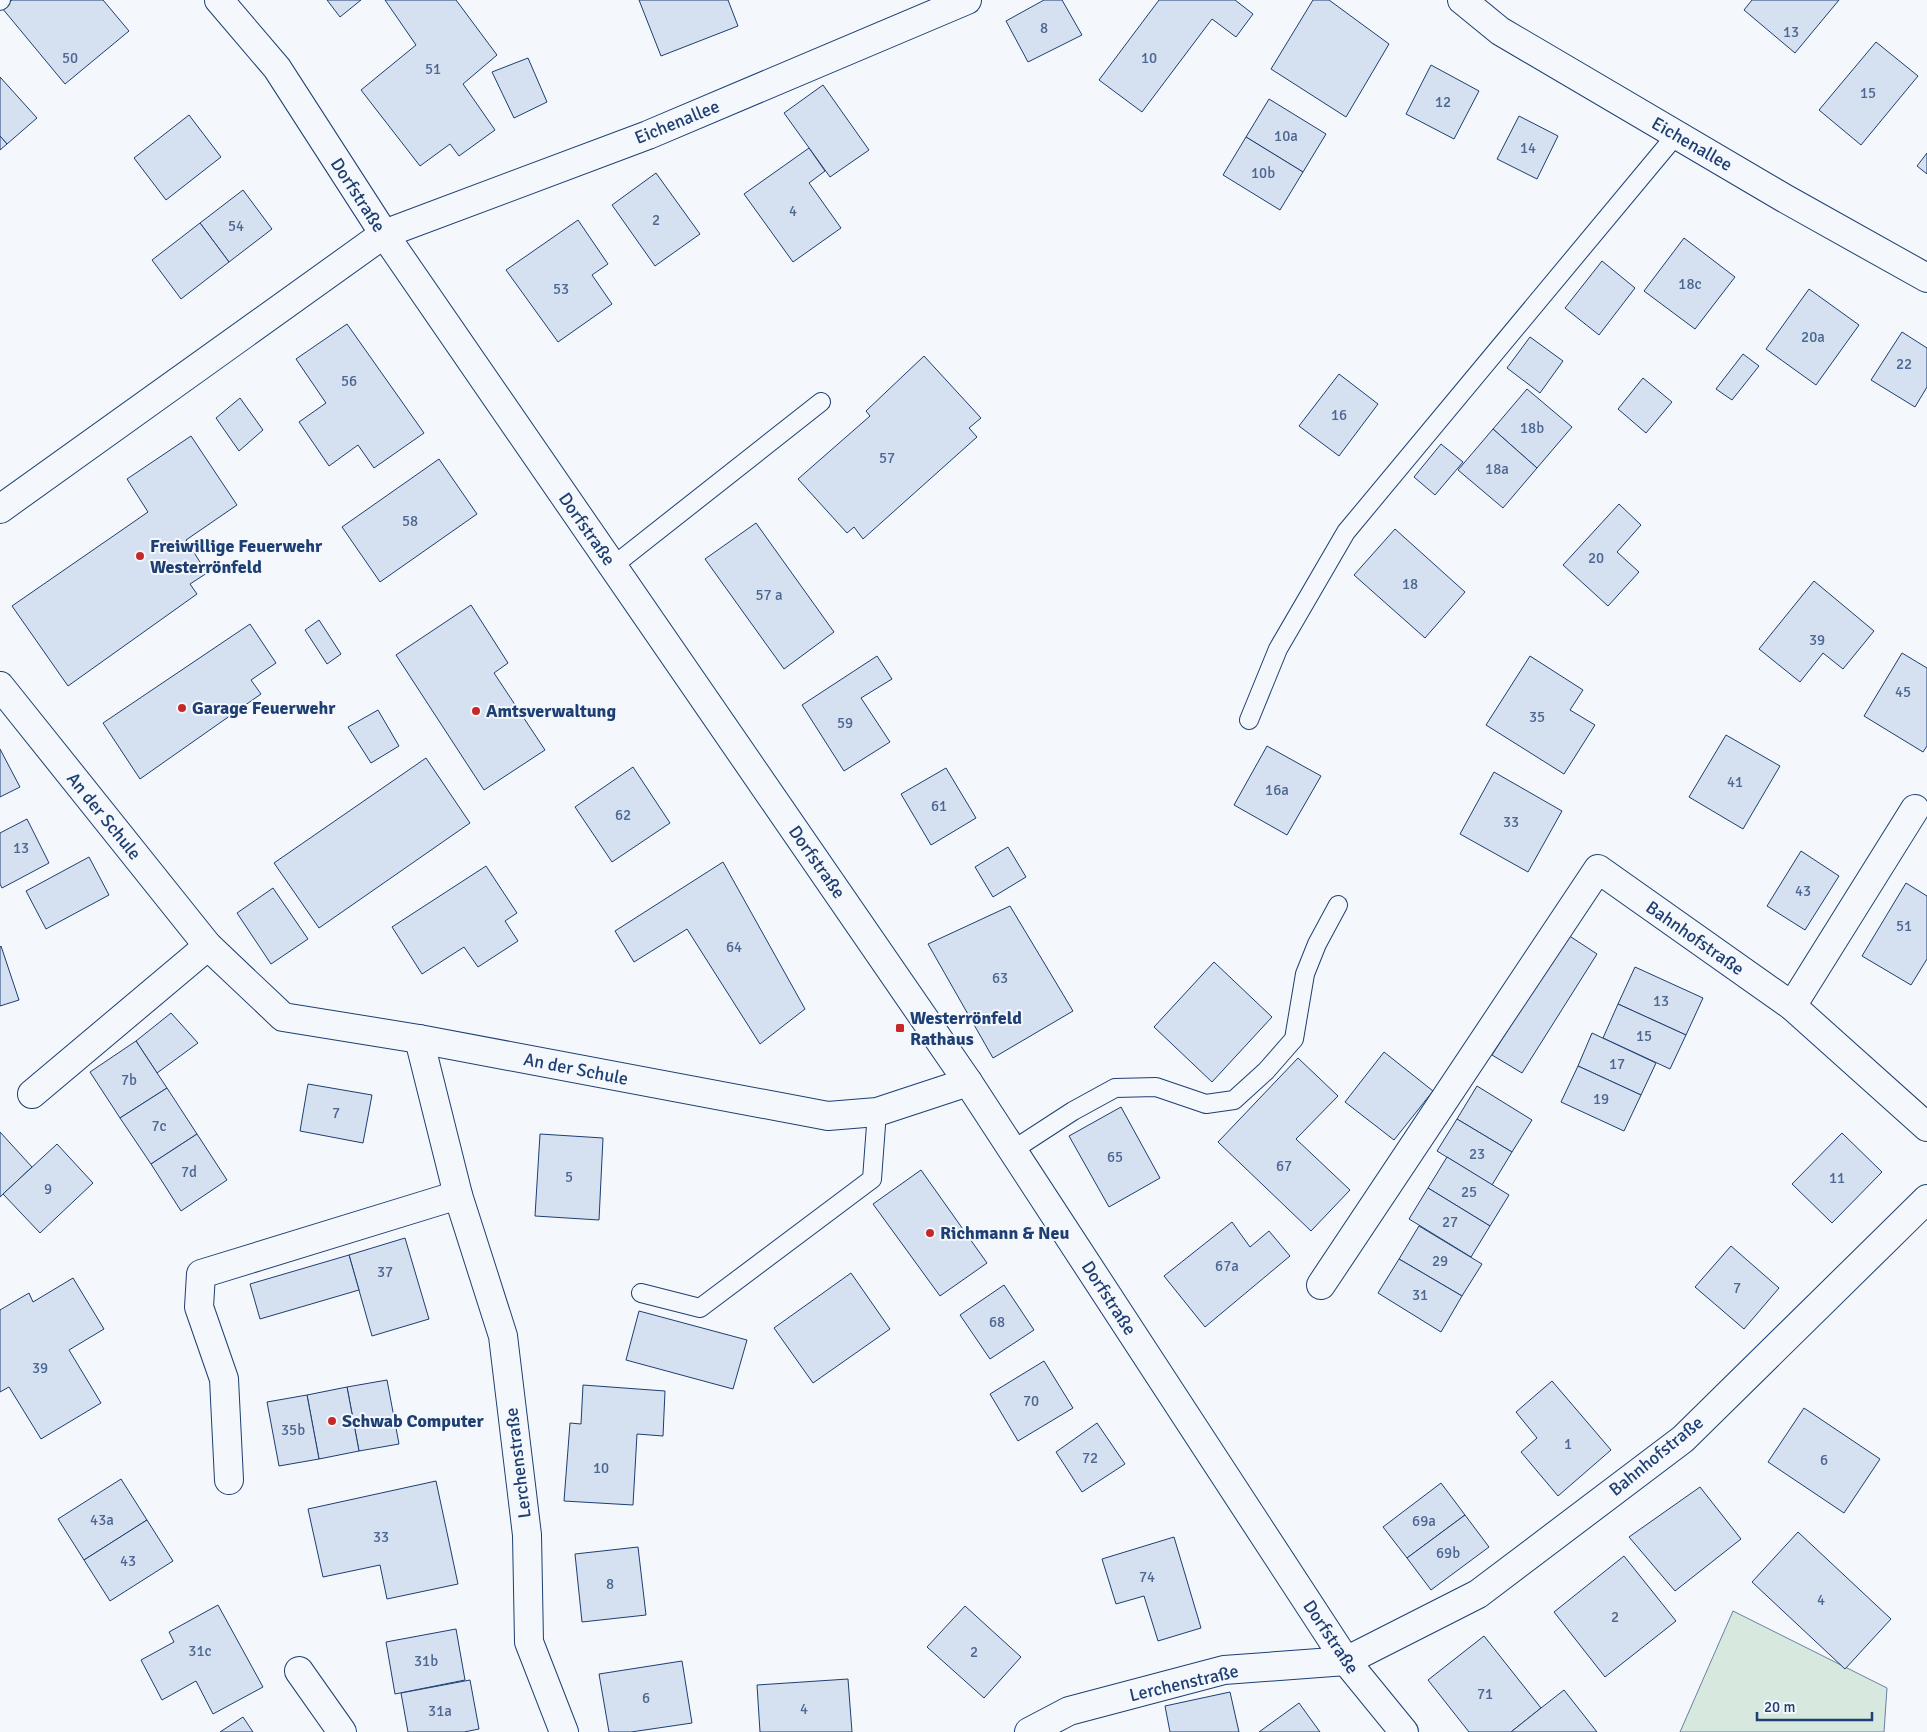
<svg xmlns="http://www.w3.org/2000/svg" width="1927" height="1732" viewBox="0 0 1927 1732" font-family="Signika,sans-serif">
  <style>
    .green { fill: #d7e8df; stroke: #687fa3 }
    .building { fill: #d5e0f0; stroke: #1d3f73 }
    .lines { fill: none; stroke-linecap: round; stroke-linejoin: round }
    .service-casing { stroke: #1d3f73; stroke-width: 20 }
    .minor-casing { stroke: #1d3f73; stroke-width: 30 }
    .service { stroke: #f4f7fb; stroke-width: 18 }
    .minor { stroke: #f4f7fb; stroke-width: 28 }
    .poi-dot { fill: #c62828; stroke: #f4f7fb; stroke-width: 2 }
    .labels { text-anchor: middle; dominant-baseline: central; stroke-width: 4; stroke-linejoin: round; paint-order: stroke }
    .number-label { font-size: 15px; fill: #4b6792 }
    .street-label { font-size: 18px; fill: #1d3f73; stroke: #f4f7fb }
    .poi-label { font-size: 18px; font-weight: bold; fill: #1d3f73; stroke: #f4f7fb; text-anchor: start }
  </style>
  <rect width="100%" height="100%" fill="#f4f7fb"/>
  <polygon class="green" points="1733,1611 1887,1688 1884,1732 1680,1732"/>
  <g class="building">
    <polygon points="12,0 103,0 129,31 65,84 2,8"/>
    <polygon points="327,0 361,0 340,17"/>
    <polygon points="385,0 456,0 497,55 463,84 495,130 459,156 450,144 420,166 361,90 416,45"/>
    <polygon points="639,0 728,0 738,26 661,56"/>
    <polygon points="1044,0 1062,0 1082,35 1028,62 1006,21"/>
    <polygon points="1159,0 1235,0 1253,14 1236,37 1212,19 1142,112 1099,80"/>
    <polygon points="1313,0 1329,0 1389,44 1346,117 1271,69"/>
    <polygon points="1752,0 1839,0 1795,53 1744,10"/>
    <polygon points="1876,42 1918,76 1861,145 1819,110"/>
    <polygon points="528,58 547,102 514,118 492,72"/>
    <polygon points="1431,65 1479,91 1454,139 1406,114"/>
    <polygon points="0,77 37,118 7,144 0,136"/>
    <polygon points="823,85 869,150 830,177 784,113"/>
    <polygon points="1269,99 1326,134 1303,172 1246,137"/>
    <polygon points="189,115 221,157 166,200 134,158"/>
    <polygon points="1519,116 1558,136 1537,179 1497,159"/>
    <polygon points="0,136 7,144 0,150"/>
    <polygon points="1246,137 1303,172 1280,210 1223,175"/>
    <polygon points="809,148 825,171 809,183 841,228 793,262 744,194"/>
    <polygon points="1927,153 1927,174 1917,166"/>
    <polygon points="656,173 700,234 655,266 612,205"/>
    <polygon points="243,190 272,229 229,262 200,223"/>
    <polygon points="578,220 608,264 592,275 612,304 558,342 506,270"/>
    <polygon points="200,223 229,262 181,299 152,260"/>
    <polygon points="1684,238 1735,277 1695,329 1644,291"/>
    <polygon points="1602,261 1635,288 1599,335 1565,308"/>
    <polygon points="1809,289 1859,325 1816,385 1766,349"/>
    <polygon points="347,324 424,433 374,468 358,445 329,466 299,422 326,403 296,359"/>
    <polygon points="1902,332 1927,348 1927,387 1915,407 1871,380"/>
    <polygon points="1530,337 1563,361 1540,393 1507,368"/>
    <polygon points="1743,354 1759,366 1732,400 1716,389"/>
    <polygon points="924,356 981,418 969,428 977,437 863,539 854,527 847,533 798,479 870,416 866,411"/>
    <polygon points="1339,374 1378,404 1339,456 1299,426"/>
    <polygon points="1643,378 1672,402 1646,433 1618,409"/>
    <polygon points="1527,389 1572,427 1537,468 1493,429"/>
    <polygon points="240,398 263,430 239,451 216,418"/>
    <polygon points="1493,429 1537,468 1503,508 1458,470"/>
    <polygon points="191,436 237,505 186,540 207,573 190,584 197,594 68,686 12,606 148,512 127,479"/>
    <polygon points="1441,444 1463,462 1435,495 1414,477"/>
    <polygon points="439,459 477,514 380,582 342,527"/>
    <polygon points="1619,504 1641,525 1617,552 1639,572 1608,606 1563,565"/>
    <polygon points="756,523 834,632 784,669 705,559"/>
    <polygon points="1395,529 1465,592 1425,638 1354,575"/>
    <polygon points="1814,581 1874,631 1843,669 1823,653 1800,682 1759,649"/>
    <polygon points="471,605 508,663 494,673 545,750 484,790 396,655"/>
    <polygon points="319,620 341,654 327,664 305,630"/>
    <polygon points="250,624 276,663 251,680 261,694 140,779 103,723"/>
    <polygon points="1902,653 1927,668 1927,746 1923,752 1864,716"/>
    <polygon points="877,656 892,679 861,698 890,742 844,771 802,705"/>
    <polygon points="1530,656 1583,690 1570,710 1595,725 1564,774 1486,725"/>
    <polygon points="378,710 399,746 371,763 348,727"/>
    <polygon points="1726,735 1780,766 1743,829 1689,797"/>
    <polygon points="1267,746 1321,776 1287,835 1234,805"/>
    <polygon points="0,749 20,787 0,797"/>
    <polygon points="426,758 470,823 319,928 274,863"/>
    <polygon points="633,767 670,823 612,862 575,807"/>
    <polygon points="946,768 976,818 931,845 901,794"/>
    <polygon points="1494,772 1562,811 1528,872 1460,834"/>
    <polygon points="27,819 49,863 2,888 0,884 0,833"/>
    <polygon points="1008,847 1026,877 993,897 975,867"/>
    <polygon points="1801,851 1839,876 1805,930 1767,906"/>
    <polygon points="89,857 109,895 46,929 26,891"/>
    <polygon points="723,862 805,1009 760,1044 687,929 634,962 615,931"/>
    <polygon points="486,866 517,913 505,921 518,941 478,967 464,947 422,974 392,927"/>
    <polygon points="1906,883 1927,896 1927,959 1911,985 1862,956"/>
    <polygon points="273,888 308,939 271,964 237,913"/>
    <polygon points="1010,906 1073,1011 993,1058 928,944"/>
    <polygon points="1568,935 1597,954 1522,1073 1492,1055"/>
    <polygon points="1,946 19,1000 0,1006 0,947"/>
    <polygon points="1214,962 1272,1017 1212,1082 1154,1027"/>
    <polygon points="1635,967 1703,998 1686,1035 1618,1004"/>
    <polygon points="1618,1004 1686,1035 1670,1069 1603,1038"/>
    <polygon points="171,1013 198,1043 157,1073 136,1041"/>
    <polygon points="1592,1033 1656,1063 1641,1095 1578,1066"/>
    <polygon points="136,1041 167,1088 120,1118 90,1072"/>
    <polygon points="1384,1052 1433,1091 1394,1140 1345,1102"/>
    <polygon points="1298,1058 1338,1096 1296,1139 1350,1190 1311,1231 1218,1142"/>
    <polygon points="1578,1066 1641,1095 1624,1131 1561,1102"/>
    <polygon points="308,1084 372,1095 363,1143 300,1131"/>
    <polygon points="1477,1086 1532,1120 1512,1152 1457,1119"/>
    <polygon points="167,1088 197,1134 151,1164 120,1118"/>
    <polygon points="1121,1107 1160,1178 1109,1207 1069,1136"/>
    <polygon points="1457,1119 1512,1152 1492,1185 1437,1151"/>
    <polygon points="0,1132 32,1167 0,1197"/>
    <polygon points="1842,1133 1882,1172 1832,1223 1792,1184"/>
    <polygon points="197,1134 227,1180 181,1211 151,1164"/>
    <polygon points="540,1134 603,1138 599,1220 535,1216"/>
    <polygon points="57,1144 93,1183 40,1233 3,1194"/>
    <polygon points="1447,1157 1509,1195 1490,1226 1428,1188"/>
    <polygon points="921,1170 987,1263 940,1296 873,1204"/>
    <polygon points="1428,1188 1490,1226 1471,1257 1409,1219"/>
    <polygon points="1232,1222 1250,1247 1269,1231 1290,1256 1205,1327 1164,1276"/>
    <polygon points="1419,1226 1482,1264 1462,1296 1399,1259"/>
    <polygon points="405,1238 429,1319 372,1336 349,1255"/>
    <polygon points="1731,1246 1779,1288 1744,1329 1695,1287"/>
    <polygon points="349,1255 359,1290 260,1319 250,1284"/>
    <polygon points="1399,1259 1462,1296 1441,1332 1378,1293"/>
    <polygon points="851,1273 890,1329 813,1383 774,1328"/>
    <polygon points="73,1278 104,1329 69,1350 101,1403 41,1439 9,1387 0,1392 0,1310 29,1293 33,1302"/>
    <polygon points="1004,1285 1034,1330 990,1359 960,1315"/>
    <polygon points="639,1311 747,1340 733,1389 626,1360"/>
    <polygon points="1044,1361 1073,1408 1018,1441 990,1394"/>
    <polygon points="387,1380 399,1444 359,1451 347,1387"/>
    <polygon points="1552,1381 1611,1450 1558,1496 1521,1452 1537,1438 1516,1412"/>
    <polygon points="583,1385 665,1391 663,1436 637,1434 633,1505 564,1501 570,1423 581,1424"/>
    <polygon points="347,1387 359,1451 319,1459 307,1395"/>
    <polygon points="307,1395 319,1459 279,1466 267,1402"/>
    <polygon points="1804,1408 1880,1459 1844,1513 1768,1462"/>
    <polygon points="1097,1423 1125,1464 1082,1492 1056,1452"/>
    <polygon points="121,1479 147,1520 84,1560 58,1519"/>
    <polygon points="436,1481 458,1584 387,1599 380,1565 323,1577 308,1509"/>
    <polygon points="1441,1483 1465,1515 1407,1558 1383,1527"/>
    <polygon points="1700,1487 1741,1539 1675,1591 1629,1537"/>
    <polygon points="1465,1515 1489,1547 1431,1590 1407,1558"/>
    <polygon points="147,1520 173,1561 110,1601 84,1560"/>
    <polygon points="1798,1532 1891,1619 1845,1669 1752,1582"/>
    <polygon points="1174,1537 1201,1628 1158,1641 1144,1596 1116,1604 1102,1559"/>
    <polygon points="638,1547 646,1615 582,1622 575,1554"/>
    <polygon points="1624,1556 1676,1621 1605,1677 1554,1612"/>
    <polygon points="218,1605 263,1687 213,1714 196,1681 162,1700 141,1660 174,1642 169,1632"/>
    <polygon points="965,1606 1021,1657 984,1698 927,1647"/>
    <polygon points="456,1629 465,1680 395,1694 386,1642"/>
    <polygon points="1484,1636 1541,1708 1511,1732 1469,1732 1428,1680"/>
    <polygon points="682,1661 692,1723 631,1732 609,1732 599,1674"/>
    <polygon points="848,1679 852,1732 760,1732 757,1685"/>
    <polygon points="470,1680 479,1729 464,1732 408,1732 401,1693"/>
    <polygon points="1564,1690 1597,1732 1511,1732 1541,1708"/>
    <polygon points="1230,1692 1239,1732 1170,1732 1165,1706"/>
    <polygon points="1299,1703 1320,1732 1259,1732"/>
    <polygon points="243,1717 253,1732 220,1732"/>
  </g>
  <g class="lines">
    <g class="service-casing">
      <g id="service">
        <polyline points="0,1 1,0"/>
        <polyline points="613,566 821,402"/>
        <polyline points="1249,720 1278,649 1346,532 1676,135"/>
        <polyline points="1013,1150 1073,1111 1115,1088 1156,1087 1206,1104 1234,1100 1266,1071 1294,1039 1305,974 1317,944 1338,905"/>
        <polyline points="641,1293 700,1308 872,1179 877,1112"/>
      </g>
    </g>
    <g class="minor-casing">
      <g id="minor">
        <polyline points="219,0 277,68 384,234 968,1082 1346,1661 1404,1732"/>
        <polyline points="1462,0 1500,31 1784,198 1927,278"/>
        <polyline points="0,509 384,234 648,135 967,0"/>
        <polyline points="0,686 208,946 283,1017 419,1039 828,1116 877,1112 968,1082"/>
        <polyline points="1792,1006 1915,809"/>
        <polyline points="419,1039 458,1195 503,1336 527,1535 529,1642 564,1732"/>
        <polyline points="32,1094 208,946"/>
        <polyline points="1321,1285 1598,869 1792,1006 1927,1127"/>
        <polyline points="229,1480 224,1379 199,1307 201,1274 458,1195"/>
        <polyline points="299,1671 342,1732"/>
        <polyline points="1029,1732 1069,1711 1224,1670 1346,1661 1478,1594 1683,1439 1927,1199"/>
      </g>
    </g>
    <use href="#service" class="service"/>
    <use href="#minor" class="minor"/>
  </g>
  <g class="poi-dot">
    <circle cx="140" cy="556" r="5"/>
    <circle cx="182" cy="708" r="5"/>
    <circle cx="476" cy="711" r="5"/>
    <rect x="895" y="1023" width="10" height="10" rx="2.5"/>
    <circle cx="930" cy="1233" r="5"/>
    <circle cx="332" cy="1421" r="5"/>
  </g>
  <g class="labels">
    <g class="number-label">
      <text x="1044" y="28">8</text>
      <text x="1791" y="32">13</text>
      <text x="70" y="58">50</text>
      <text x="1149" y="58">10</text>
      <text x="433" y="69">51</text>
      <text x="1868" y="93">15</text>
      <text x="1443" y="102">12</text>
      <text x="1286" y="136">10a</text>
      <text x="1528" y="148">14</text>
      <text x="1263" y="173">10b</text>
      <text x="793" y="211">4</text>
      <text x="656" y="220">2</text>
      <text x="236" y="226">54</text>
      <text x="1690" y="284">18c</text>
      <text x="561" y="289">53</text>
      <text x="1813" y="337">20a</text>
      <text x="1904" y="364">22</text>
      <text x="349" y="381">56</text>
      <text x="1339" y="415">16</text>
      <text x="1532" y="428">18b</text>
      <text x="887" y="458">57</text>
      <text x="1497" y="469">18a</text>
      <text x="410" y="521">58</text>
      <text x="1596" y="558">20</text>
      <text x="1410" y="584">18</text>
      <text x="769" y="595">57 a</text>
      <text x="1817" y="640">39</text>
      <text x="1903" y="692">45</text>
      <text x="1537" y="717">35</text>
      <text x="845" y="723">59</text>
      <text x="1735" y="782">41</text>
      <text x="1277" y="790">16a</text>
      <text x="939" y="806">61</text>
      <text x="623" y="815">62</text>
      <text x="1511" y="822">33</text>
      <text x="21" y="848">13</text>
      <text x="1803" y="891">43</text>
      <text x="1904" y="926">51</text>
      <text x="734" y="947">64</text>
      <text x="1000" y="978">63</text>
      <text x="1661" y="1001">13</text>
      <text x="1644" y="1036">15</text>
      <text x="1617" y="1064">17</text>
      <text x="129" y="1080">7b</text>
      <text x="1601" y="1099">19</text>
      <text x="336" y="1113">7</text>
      <text x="159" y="1126">7c</text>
      <text x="1477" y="1154">23</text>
      <text x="1115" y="1157">65</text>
      <text x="1284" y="1166">67</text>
      <text x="189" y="1172">7d</text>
      <text x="569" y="1177">5</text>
      <text x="1837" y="1178">11</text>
      <text x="48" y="1189">9</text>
      <text x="1469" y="1192">25</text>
      <text x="1450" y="1222">27</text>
      <text x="1440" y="1261">29</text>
      <text x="1227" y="1266">67a</text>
      <text x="385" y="1272">37</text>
      <text x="1737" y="1288">7</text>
      <text x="1420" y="1295">31</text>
      <text x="997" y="1322">68</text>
      <text x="40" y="1368">39</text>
      <text x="1031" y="1401">70</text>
      <text x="293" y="1430">35b</text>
      <text x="1568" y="1444">1</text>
      <text x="1090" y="1458">72</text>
      <text x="1824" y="1460">6</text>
      <text x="601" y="1468">10</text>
      <text x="102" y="1520">43a</text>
      <text x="1424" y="1521">69a</text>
      <text x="381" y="1537">33</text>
      <text x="1448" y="1553">69b</text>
      <text x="128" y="1561">43</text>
      <text x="1147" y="1577">74</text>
      <text x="610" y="1584">8</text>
      <text x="1821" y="1600">4</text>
      <text x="1615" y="1617">2</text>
      <text x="200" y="1651">31c</text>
      <text x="974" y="1652">2</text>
      <text x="426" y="1661">31b</text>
      <text x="1485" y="1694">71</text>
      <text x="646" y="1698">6</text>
      <text x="804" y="1709">4</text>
      <text x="440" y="1711">31a</text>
    </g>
    <g class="street-label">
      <text transform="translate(677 122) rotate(-22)">Eichenallee</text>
      <text transform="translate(1692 144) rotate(30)">Eichenallee</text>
      <text transform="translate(358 195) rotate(57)">Dorfstraße</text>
      <text transform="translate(587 529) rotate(55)">Dorfstraße</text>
      <text transform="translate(104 816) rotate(51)">An der Schule</text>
      <text transform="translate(817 862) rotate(55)">Dorfstraße</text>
      <text transform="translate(1695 938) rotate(35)">Bahnhofstraße</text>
      <text transform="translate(576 1069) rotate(11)">An der Schule</text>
      <text transform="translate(1109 1298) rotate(57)">Dorfstraße</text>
      <text transform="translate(1656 1456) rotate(-39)">Bahnhofstraße</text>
      <text transform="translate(518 1463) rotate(-97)">Lerchenstraße</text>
      <text transform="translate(1331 1637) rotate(56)">Dorfstraße</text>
      <text transform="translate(1184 1683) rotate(-13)">Lerchenstraße</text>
    </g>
    <g class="poi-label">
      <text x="150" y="546">Freiwillige Feuerwehr<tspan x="150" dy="21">Westerrönfeld</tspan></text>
      <text x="192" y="708">Garage Feuerwehr</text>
      <text x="486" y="711">Amtsverwaltung</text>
      <text x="910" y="1018">Westerrönfeld<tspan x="910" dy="21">Rathaus</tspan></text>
      <text x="940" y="1233">Richmann &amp; Neu</text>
      <text x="342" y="1421">Schwab Computer</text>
    </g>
  </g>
  <path d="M1757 1712v8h115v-8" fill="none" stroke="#1d3f73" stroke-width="2.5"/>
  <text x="1764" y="1712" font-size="15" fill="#1d3f73" stroke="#f4f7fb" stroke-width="4" paint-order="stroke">20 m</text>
</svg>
